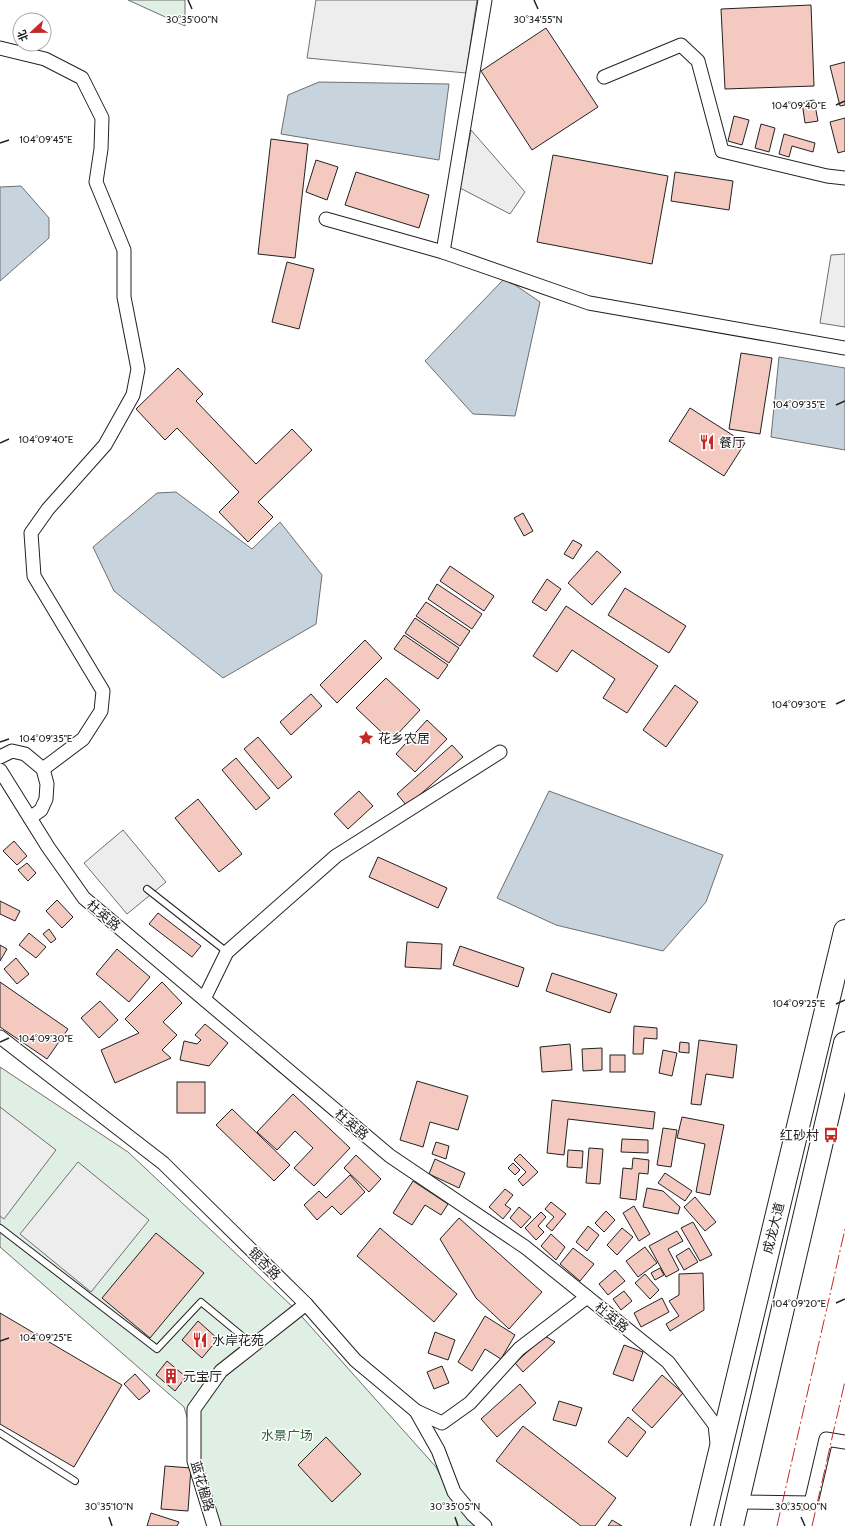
<svg xmlns="http://www.w3.org/2000/svg" width="845" height="1526" viewBox="0 0 845 1526" font-family="Cabin,'Noto Sans SC',sans-serif">
  <style>
    .green { fill: #e0efe3; stroke: #6f6f6f }
    .parking { fill: #ededed; stroke: #6f6f6f }
    .water { fill: #c7d3dd; stroke: #6f6f6f }
    .building { fill: #f3c9c0; stroke: #222 }
    .lines { fill: none; stroke-linecap: round; stroke-linejoin: round }
    .lane-casing { stroke: #222; stroke-width: 8 }
    .street-casing { stroke: #222; stroke-width: 15 }
    .highway-casing { stroke: #222; stroke-width: 24 }
    .lane { stroke: #fff; stroke-width: 6 }
    .street { stroke: #fff; stroke-width: 13 }
    .highway { stroke: #fff; stroke-width: 22 }
    .power { stroke: #c62828; stroke-width: 1; stroke-dasharray: 14 3 2 3; stroke-linecap: butt }
    .ticks { fill: none; stroke: #222; stroke-width: 1.5 }
    .labels { text-anchor: middle; dominant-baseline: central; stroke-width: 3; stroke-linejoin: round; paint-order: stroke }
    .poi-label { font-size: 13px; fill: #222; stroke: #fff; text-anchor: start }
    .street-label { font-size: 13px; fill: #222; stroke: #fff }
    .park-label { font-size: 13px; fill: #2f5e38; stroke: #fff }
    .ticks-label { font-size: 10px; text-anchor: middle; fill: #222; stroke: #fff; stroke-width: 3; stroke-linejoin: round; paint-order: stroke }
  </style>
  <rect width="100%" height="100%" fill="#fff"/>
  <g class="green">
    <polygon points="128,0 185,0 185,26"/>
    <polygon points="0,1067 128,1152 295,1309 436,1467 456,1506 476,1526 220,1526 184,1407 0,1247"/>
  </g>
  <g class="parking">
    <polygon points="316,0 477,0 466,73 307,58"/>
    <polygon points="471,130 525,192 510,214 460,188"/>
    <polygon points="845,254 845,327 820,323 831,255"/>
    <polygon points="123,830 166,882 127,914 84,863"/>
    <polygon points="0,1107 56,1150 4,1219 0,1216"/>
    <polygon points="78,1162 149,1220 91,1292 20,1234"/>
  </g>
  <g class="water">
    <polygon points="319,82 449,84 439,160 281,134 288,95"/>
    <polygon points="21,186 49,218 49,238 0,281 0,187"/>
    <polygon points="505,278 540,302 515,416 473,414 425,361"/>
    <polygon points="779,357 845,368 845,450 771,437"/>
    <polygon points="176,492 252,549 280,522 322,575 316,624 223,678 114,591 93,547 157,493"/>
    <polygon points="549,791 723,855 706,902 663,951 556,925 497,898"/>
  </g>
  <g class="building">
    <polygon points="811,5 814,86 725,89 721,9"/>
    <polygon points="546,28 598,107 532,150 481,71"/>
    <polygon points="845,62 845,105 840,106 830,66"/>
    <polygon points="814,100 818,121 805,123 802,102"/>
    <polygon points="734,116 749,120 742,145 728,141"/>
    <polygon points="845,118 845,151 838,153 830,122"/>
    <polygon points="761,124 775,128 769,152 755,148"/>
    <polygon points="784,134 815,143 813,152 792,146 789,157 779,154"/>
    <polygon points="271,139 308,144 295,258 258,254"/>
    <polygon points="553,155 668,176 652,264 537,242"/>
    <polygon points="316,160 338,167 327,200 306,192"/>
    <polygon points="356,172 429,195 419,228 345,205"/>
    <polygon points="675,172 733,181 729,210 671,201"/>
    <polygon points="287,262 314,269 299,329 272,322"/>
    <polygon points="741,353 772,358 760,434 729,429"/>
    <polygon points="178,368 203,394 196,401 256,464 292,429 312,450 258,502 273,517 248,542 219,512 239,492 177,428 165,440 136,409"/>
    <polygon points="690,408 745,443 724,476 669,441"/>
    <polygon points="523,513 533,531 524,536 514,518"/>
    <polygon points="573,540 582,545 573,559 564,554"/>
    <polygon points="597,551 621,572 592,605 568,583"/>
    <polygon points="450,566 494,596 484,611 440,581"/>
    <polygon points="547,579 561,589 546,611 532,602"/>
    <polygon points="437,584 482,614 472,629 428,599"/>
    <polygon points="625,588 686,626 669,653 608,615"/>
    <polygon points="426,602 470,631 460,646 416,616"/>
    <polygon points="566,606 658,666 627,713 603,698 615,679 572,650 557,672 533,656"/>
    <polygon points="415,618 459,648 449,663 405,633"/>
    <polygon points="404,635 448,665 438,679 394,649"/>
    <polygon points="365,640 382,658 337,703 320,685"/>
    <polygon points="386,678 420,710 391,741 356,708"/>
    <polygon points="675,685 698,702 666,747 643,730"/>
    <polygon points="311,694 322,706 291,735 280,722"/>
    <polygon points="427,720 447,739 415,772 396,754"/>
    <polygon points="258,737 292,777 278,789 244,749"/>
    <polygon points="452,745 463,757 407,806 397,794"/>
    <polygon points="236,758 270,798 256,810 222,770"/>
    <polygon points="359,791 373,806 348,829 334,814"/>
    <polygon points="198,799 242,854 219,872 175,818"/>
    <polygon points="14,841 27,856 17,865 3,851"/>
    <polygon points="378,857 447,888 438,908 369,877"/>
    <polygon points="27,863 36,873 28,881 18,870"/>
    <polygon points="57,900 73,917 62,928 46,911"/>
    <polygon points="0,901 20,911 15,921 0,914"/>
    <polygon points="158,913 201,946 192,957 149,924"/>
    <polygon points="49,929 56,939 51,943 43,934"/>
    <polygon points="29,933 46,947 36,958 19,945"/>
    <polygon points="407,942 442,944 441,969 405,967"/>
    <polygon points="0,945 7,949 0,961"/>
    <polygon points="460,946 524,968 518,987 453,965"/>
    <polygon points="117,949 150,977 129,1002 96,974"/>
    <polygon points="16,958 29,974 17,984 4,969"/>
    <polygon points="552,973 617,994 610,1013 546,991"/>
    <polygon points="0,982 68,1029 47,1059 0,1027"/>
    <polygon points="162,982 182,1003 163,1022 177,1035 162,1050 171,1058 115,1083 101,1050 139,1033 125,1019"/>
    <polygon points="100,1001 118,1020 99,1038 81,1018"/>
    <polygon points="205,1024 228,1043 209,1066 180,1060 184,1041 197,1044 201,1040 195,1035"/>
    <polygon points="634,1026 657,1028 657,1039 644,1038 643,1054 633,1054"/>
    <polygon points="699,1040 737,1045 733,1078 706,1074 701,1105 691,1104"/>
    <polygon points="680,1042 689,1043 689,1053 679,1052"/>
    <polygon points="570,1044 572,1070 542,1072 540,1047"/>
    <polygon points="602,1048 602,1070 583,1071 582,1049"/>
    <polygon points="663,1050 677,1053 672,1076 659,1073"/>
    <rect x="610" y="1055" width="15" height="17"/>
    <polygon points="417,1081 468,1096 458,1130 430,1122 423,1147 400,1140"/>
    <rect x="177" y="1082" width="28" height="31"/>
    <polygon points="293,1094 350,1148 314,1186 294,1168 313,1148 295,1131 277,1150 257,1132"/>
    <polygon points="552,1100 655,1112 653,1129 568,1119 564,1155 547,1153"/>
    <polygon points="232,1109 290,1165 274,1181 216,1125"/>
    <polygon points="682,1117 724,1125 710,1195 696,1192 705,1144 677,1138"/>
    <polygon points="663,1128 677,1130 671,1167 657,1165"/>
    <polygon points="622,1139 648,1140 648,1153 621,1152"/>
    <polygon points="436,1142 449,1146 446,1159 432,1154"/>
    <polygon points="589,1148 603,1149 600,1184 586,1183"/>
    <polygon points="568,1150 583,1151 582,1168 567,1167"/>
    <polygon points="520,1154 538,1172 523,1186 518,1180 526,1172 514,1160"/>
    <polygon points="356,1155 381,1179 369,1192 344,1168"/>
    <polygon points="633,1158 649,1160 648,1174 639,1173 636,1200 620,1198 623,1168 632,1169"/>
    <polygon points="435,1159 465,1173 459,1188 429,1174"/>
    <polygon points="513,1163 520,1170 515,1175 508,1168"/>
    <polygon points="665,1173 692,1191 685,1201 658,1183"/>
    <polygon points="350,1175 365,1192 341,1215 332,1206 317,1220 304,1205 319,1191 326,1198"/>
    <polygon points="413,1181 448,1204 441,1215 425,1205 412,1225 393,1213"/>
    <polygon points="647,1188 663,1191 680,1207 678,1214 643,1207"/>
    <polygon points="505,1189 513,1195 505,1205 511,1209 503,1219 489,1207"/>
    <polygon points="695,1197 716,1222 705,1231 684,1207"/>
    <polygon points="551,1202 566,1214 552,1231 546,1226 554,1217 545,1209"/>
    <polygon points="634,1206 650,1234 639,1241 623,1213"/>
    <polygon points="519,1207 531,1217 521,1228 510,1218"/>
    <polygon points="606,1211 615,1220 604,1232 595,1223"/>
    <polygon points="541,1212 546,1217 538,1226 544,1232 536,1240 525,1228"/>
    <polygon points="459,1218 542,1292 509,1329 476,1298 440,1239"/>
    <polygon points="693,1222 712,1255 700,1261 681,1228"/>
    <polygon points="588,1226 599,1235 587,1251 576,1242"/>
    <polygon points="380,1228 457,1294 434,1322 357,1256"/>
    <polygon points="622,1228 633,1237 617,1255 607,1245"/>
    <polygon points="677,1231 683,1241 668,1249 679,1270 666,1277 649,1246"/>
    <polygon points="156,1233 204,1273 150,1338 102,1298"/>
    <polygon points="551,1234 565,1247 556,1260 541,1246"/>
    <polygon points="645,1247 657,1263 638,1277 626,1261"/>
    <polygon points="573,1248 594,1264 580,1281 560,1264"/>
    <polygon points="689,1248 698,1262 684,1270 676,1256"/>
    <polygon points="660,1268 664,1275 655,1280 651,1273"/>
    <polygon points="615,1270 625,1281 608,1295 599,1284"/>
    <polygon points="703,1273 704,1310 670,1331 666,1324 679,1316 669,1301 679,1295 679,1274"/>
    <polygon points="645,1274 659,1290 650,1299 635,1283"/>
    <polygon points="624,1291 632,1301 621,1310 613,1299"/>
    <polygon points="662,1298 669,1312 641,1327 634,1313"/>
    <polygon points="0,1313 122,1385 74,1467 0,1424"/>
    <polygon points="485,1316 515,1335 501,1359 485,1349 472,1371 458,1362"/>
    <polygon points="198,1321 218,1339 202,1358 182,1340"/>
    <polygon points="435,1332 455,1340 448,1360 428,1353"/>
    <polygon points="545,1336 555,1342 523,1372 515,1363"/>
    <polygon points="624,1345 643,1352 633,1381 613,1374"/>
    <polygon points="167,1361 186,1377 175,1391 156,1375"/>
    <polygon points="442,1366 449,1383 434,1389 427,1372"/>
    <polygon points="135,1374 150,1391 139,1400 124,1384"/>
    <polygon points="662,1375 683,1393 652,1428 632,1410"/>
    <polygon points="520,1384 536,1403 497,1437 481,1419"/>
    <polygon points="559,1401 582,1408 576,1426 553,1420"/>
    <polygon points="628,1417 646,1432 627,1457 608,1442"/>
    <polygon points="523,1426 616,1498 595,1526 581,1526 496,1461"/>
    <polygon points="326,1437 361,1474 332,1502 298,1465"/>
    <polygon points="165,1466 191,1468 188,1511 161,1509"/>
    <polygon points="151,1513 179,1522 177,1526 147,1526"/>
    <polygon points="612,1520 622,1526 608,1526"/>
  </g>
  <g class="lines">
    <g class="lane-casing">
      <g id="lane">
        <polyline points="147,889 227,952"/>
        <polyline points="0,1228 157,1349 201,1302 253,1345"/>
        <polyline points="0,1433 75,1481"/>
      </g>
    </g>
    <g class="street-casing">
      <g id="street">
        <polyline points="485,0 443,252 589,303 845,348"/>
        <polyline points="0,48 45,59 82,78 102,118 101,149 96,182 124,250 124,297 138,369 133,395 105,445 48,509 31,533 34,576 103,691 101,711 83,739 43,769"/>
        <polyline points="604,77 681,45 698,61 722,151 827,176 845,178"/>
        <polyline points="326,219 443,252"/>
        <polyline points="0,757 12,751 25,754 43,769 47,784 46,799 41,810 30,818"/>
        <polyline points="0,770 48,847 84,898 390,1156 525,1247 668,1362 715,1425 717,1443"/>
        <polyline points="204,999 227,952 336,856 500,752"/>
        <polyline points="0,1037 163,1163 306,1304 355,1360 416,1411 438,1450 454,1492 473,1515 485,1526"/>
        <polyline points="416,1411 442,1423 470,1403 519,1349 587,1297"/>
        <polyline points="737,1502 811,1503 826,1439 845,1442"/>
        <polyline points="214,1526 194,1461 194,1409 221,1371 306,1304"/>
      </g>
    </g>
    <g class="highway-casing">
      <g id="highway">
        <polyline points="702,1526 845,931"/>
        <polyline points="732,1526 845,1043"/>
      </g>
    </g>
    <use href="#lane" class="lane"/>
    <use href="#street" class="street"/>
    <use href="#highway" class="highway"/>
    <g class="power">
      <polyline points="777,1526 845,1229"/>
      <polyline points="812,1526 845,1381"/>
    </g>
  </g>
  <path class="ticks" d="M 188,0 L 192,9M 534,0 L 538,9M 836,105 L 845,101M 0,143 L 9,140M 836,405 L 845,401M 0,443 L 9,439M 836,704 L 845,700M 0,742 L 9,739M 836,1004 L 845,1000M 0,1042 L 9,1038M 836,1303 L 845,1299M 0,1341 L 9,1338M 109,1517 L 112,1526M 455,1517 L 458,1526M 801,1517 L 805,1526"/>
  <defs>
    <g id="restaurant-bare" transform="scale(1.2)"><path d="M-5-6h1v4h1v-4h1v4h1v-4h1v5L-1.5 .5V6h-2V.5L-5-1ZM5-6V6H3V1.5H1.5Q1.5-4 5-6Z" fill="#c62828" stroke="#fff" stroke-width="2.5" paint-order="stroke"/></g>
    <g id="sight-bare" transform="scale(1.2)"><path d="M0-6L1.8-2.2L6-1.7L2.9 1.2L3.7 5.4L0 3.3L-3.7 5.4L-2.9 1.2L-6-1.7L-1.8-2.2Z" fill="#c62828" stroke="#fff" stroke-width="2.5" paint-order="stroke"/></g>
    <g id="bus-bare" transform="scale(1.2)"><path d="M-5-6H5V4H4V6H2V4H-2V6H-4V4H-5ZM-3.5-4V0h7V-4ZM-3.5 1.2v1.5H-2V1.2ZM2 1.2v1.5H3.5V1.2Z" fill="#c62828" stroke="#fff" stroke-width="2.5" paint-order="stroke"/></g>
    <g id="building-bare" transform="scale(1.2)"><path d="M-4-6H4V6H1V3H-1V6H-4ZM-2.5-4.3h1.7v1.8h-1.7ZM.8-4.3h1.7v1.8H.8ZM-2.5-1h1.7V.8h-1.7ZM.8-1h1.7V.8H.8Z" fill="#c62828" stroke="#fff" stroke-width="2.5" paint-order="stroke"/></g>
  </defs>
  <g fill-rule="evenodd">
    <use href="#restaurant-bare" x="707" y="442"/>
    <use href="#sight-bare" x="366" y="738"/>
    <use href="#bus-bare" x="831" y="1135"/>
    <use href="#restaurant-bare" x="200" y="1340"/>
    <use href="#building-bare" x="171" y="1376"/>
  </g>
  <g class="labels">
    <g class="poi-label">
      <text x="719" y="442">餐厅</text>
      <text x="378" y="738">花乡农居</text>
      <text x="819" y="1135" text-anchor="end">红砂村</text>
      <text x="212" y="1340">水岸花苑</text>
      <text x="183" y="1376">元宝厅</text>
    </g>
    <g class="street-label">
      <text transform="translate(104 915) rotate(40)">杜英路</text>
      <text transform="translate(352 1124) rotate(40)">杜英路</text>
      <text transform="translate(773 1228) rotate(-76)">成龙大道</text>
      <text transform="translate(265 1263) rotate(45)">银杏路</text>
      <text transform="translate(612 1317) rotate(39)">杜英路</text>
      <text transform="translate(203 1486) rotate(74)">蓝花楹路</text>
    </g>
    <g class="park-label">
      <text x="287" y="1435">水景广场</text>
    </g>
  </g>
  <g class="ticks-label">
    <text x="192" y="23">30°35'00"N</text>
    <text x="538" y="23">30°34'55"N</text>
    <text x="799" y="109">104°09'40"E</text>
    <text x="46" y="143">104°09'45"E</text>
    <text x="799" y="408">104°09'35"E</text>
    <text x="46" y="443">104°09'40"E</text>
    <text x="799" y="708">104°09'30"E</text>
    <text x="46" y="742">104°09'35"E</text>
    <text x="799" y="1007">104°09'25"E</text>
    <text x="46" y="1042">104°09'30"E</text>
    <text x="799" y="1307">104°09'20"E</text>
    <text x="46" y="1341">104°09'25"E</text>
    <text x="109" y="1510">30°35'10"N</text>
    <text x="455" y="1510">30°35'05"N</text>
    <text x="801" y="1510">30°35'00"N</text>
  </g>
  <g transform="translate(32 32) rotate(248)"><circle r="19" fill="#ffffff" stroke="#a7a7a7"/>
  <path d="M0-3L7 15L0 10L-7 15Z" fill="#c62828"/>
  <text y="-6" font-size="11" font-weight="bold" text-anchor="middle" fill="#222222">北</text>
  </g>
</svg>
